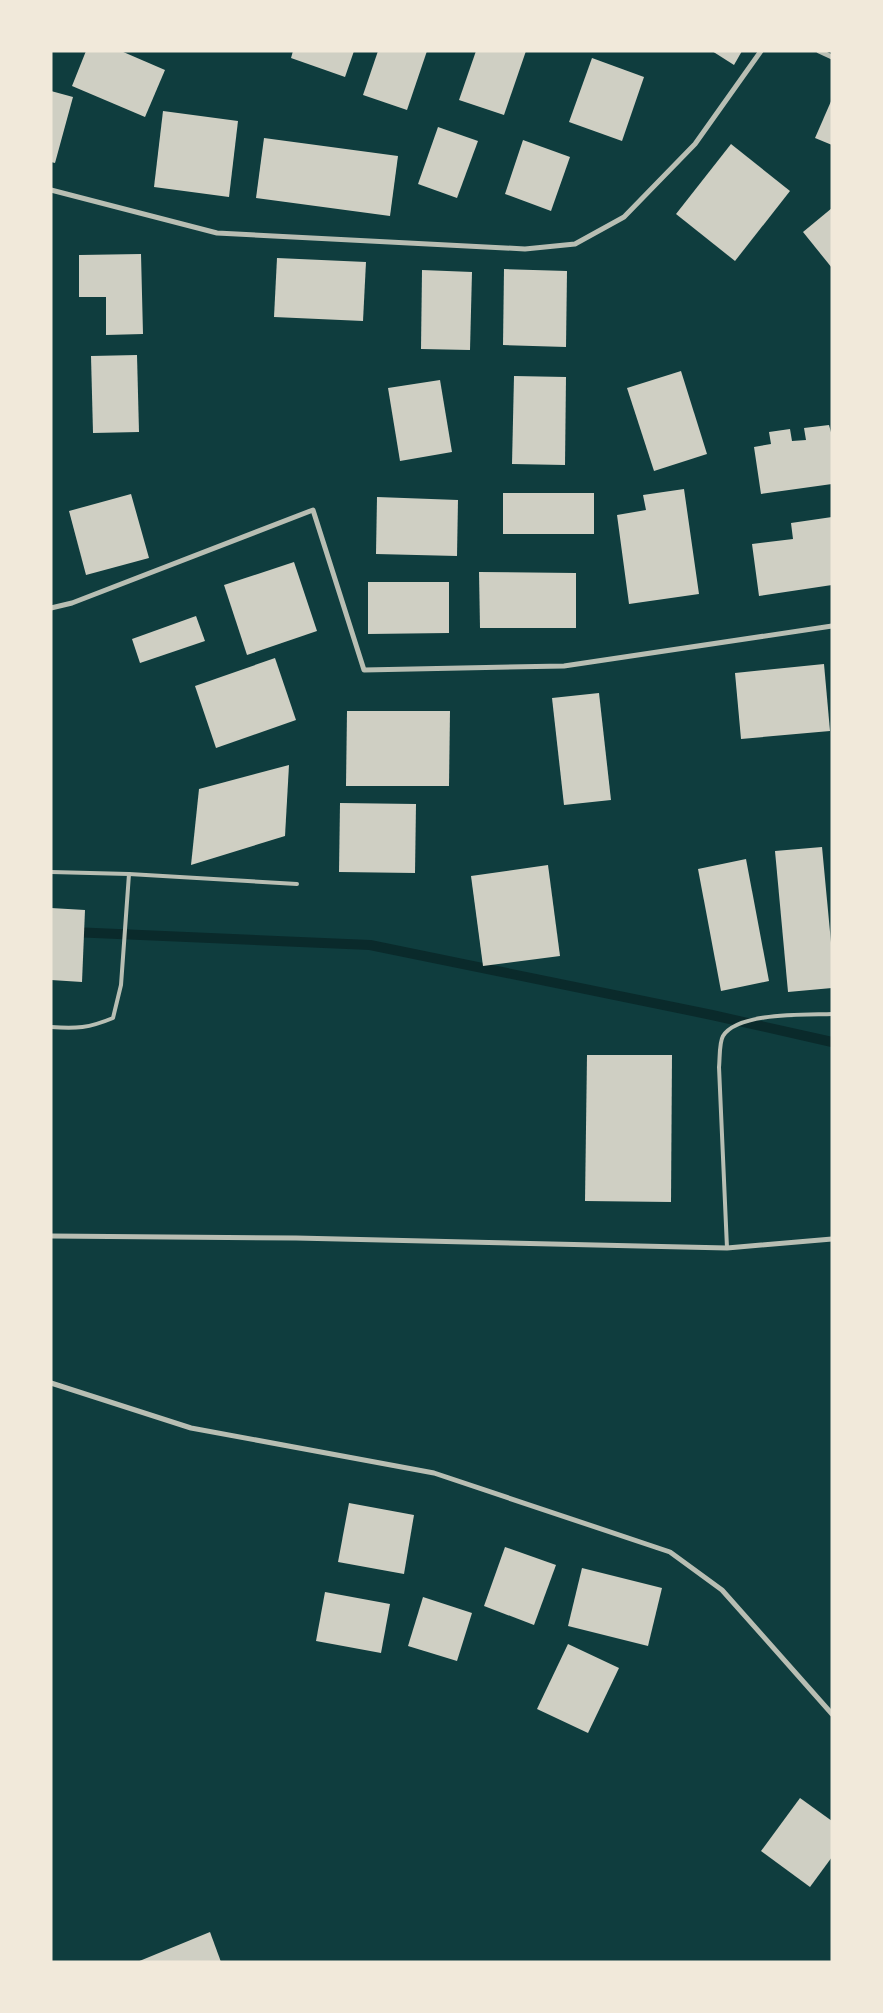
<svg xmlns="http://www.w3.org/2000/svg" width="883" height="2013" viewBox="0 0 883 2013" font-family="'Archivo Narrow',sans-serif">
  <style>
    .lines { fill: none; stroke-linecap: round; stroke-linejoin: round }
    .stream { stroke: #0a2a2b; stroke-width: 10 }
    .building { fill: #cfcfc3 }
    .service { stroke: #b8beb3; stroke-width: 4 }
    .minor { stroke: #b8beb3; stroke-width: 5 }
  </style>
  <rect width="100%" height="100%" fill="#0f3d3e"/>
  <g class="lines">
    <polyline class="stream" points="72,932 370,945 712,1015 832,1042"/>
  </g>
  <g class="building">
    <polygon points="86,51 121,51 165,70 145,117 72,86"/>
    <polygon points="293,51 354,51 345,77 291,58"/>
    <polygon points="378,51 427,51 407,110 363,95"/>
    <polygon points="476,51 526,51 504,115 459,100"/>
    <polygon points="712,51 742,51 734,65"/>
    <polygon points="592,58 644,77 622,141 569,122"/>
    <polygon points="51,91 73,97 55,163 51,162"/>
    <polygon points="832,99 832,145 815,138"/>
    <polygon points="163,111 238,121 229,197 154,187"/>
    <polygon points="438,127 478,141 457,198 418,184"/>
    <polygon points="264,138 398,156 390,216 256,198"/>
    <polygon points="523,140 570,157 551,211 505,194"/>
    <polygon points="731,144 790,191 735,261 676,214"/>
    <polygon points="832,208 832,268 803,232"/>
    <polygon points="141,254 143,334 106,335 106,297 79,297 79,255"/>
    <polygon points="277,258 366,262 363,321 274,317"/>
    <polygon points="504,269 567,271 566,347 503,345"/>
    <polygon points="422,270 472,272 470,350 421,349"/>
    <polygon points="137,355 139,432 93,433 91,356"/>
    <polygon points="681,371 707,454 654,471 627,388"/>
    <polygon points="514,376 566,377 565,465 512,464"/>
    <polygon points="440,380 452,452 400,461 388,388"/>
    <polygon points="829,425 832,436 832,484 761,494 754,447 771,444 769,432 790,429 792,441 806,440 804,428"/>
    <polygon points="684,489 699,594 629,604 617,515 646,510 643,495"/>
    <rect x="503" y="493" width="91" height="41"/>
    <polygon points="131,494 149,558 86,575 69,511"/>
    <polygon points="377,497 458,500 457,556 376,554"/>
    <polygon points="832,517 832,585 759,596 752,544 793,539 791,523"/>
    <polygon points="294,562 317,631 247,655 224,585"/>
    <polygon points="479,572 576,573 576,628 480,628"/>
    <polygon points="368,582 449,582 449,633 368,634"/>
    <polygon points="196,616 205,641 140,663 132,639"/>
    <polygon points="275,658 296,720 216,748 195,686"/>
    <polygon points="824,664 830,731 741,739 735,673"/>
    <polygon points="599,693 611,800 564,805 552,698"/>
    <polygon points="347,711 450,711 449,786 346,786"/>
    <polygon points="289,765 285,836 191,865 199,789"/>
    <polygon points="340,803 416,804 415,873 339,872"/>
    <polygon points="822,847 832,953 832,988 788,992 775,851"/>
    <polygon points="746,859 769,981 721,991 698,869"/>
    <polygon points="548,865 560,956 483,966 471,876"/>
    <polygon points="51,908 85,910 82,982 51,980"/>
    <polygon points="587,1055 672,1055 671,1202 585,1201"/>
    <polygon points="349,1503 414,1515 404,1574 338,1562"/>
    <polygon points="505,1547 556,1565 534,1625 484,1606"/>
    <polygon points="582,1568 662,1588 648,1646 568,1626"/>
    <polygon points="325,1592 390,1604 381,1653 316,1641"/>
    <polygon points="423,1597 472,1613 457,1661 408,1646"/>
    <polygon points="568,1644 619,1668 588,1733 537,1709"/>
    <polygon points="800,1798 832,1821 832,1857 810,1887 761,1851"/>
    <polygon points="210,1932 221,1962 137,1962"/>
  </g>
  <g class="lines">
    <g class="service">
      <polyline points="51,872 129,874 297,884"/>
      <path d="M 51,1027 C 76,1029 89,1028 113,1018 L 121,985 L 129,874"/>
      <path d="M 727,1248 L 719,1067 C 720,1058 719,1043 723,1036 C 738,1012 806,1015 832,1014"/>
    </g>
    <g class="minor">
      <polyline points="819,51 832,57"/>
      <polyline points="51,190 217,233 525,249 575,244 624,217 695,144 761,51"/>
      <polyline points="51,608 72,603 313,510 364,670 564,666 832,626"/>
      <polyline points="51,1236 296,1238 727,1248 832,1239"/>
      <polyline points="51,1383 191,1428 434,1473 670,1552 722,1590 832,1714"/>
    </g>
  </g>
  <rect width="883" height="2013" fill="none" stroke="#f1e9da" stroke-width="105"/>
</svg>
